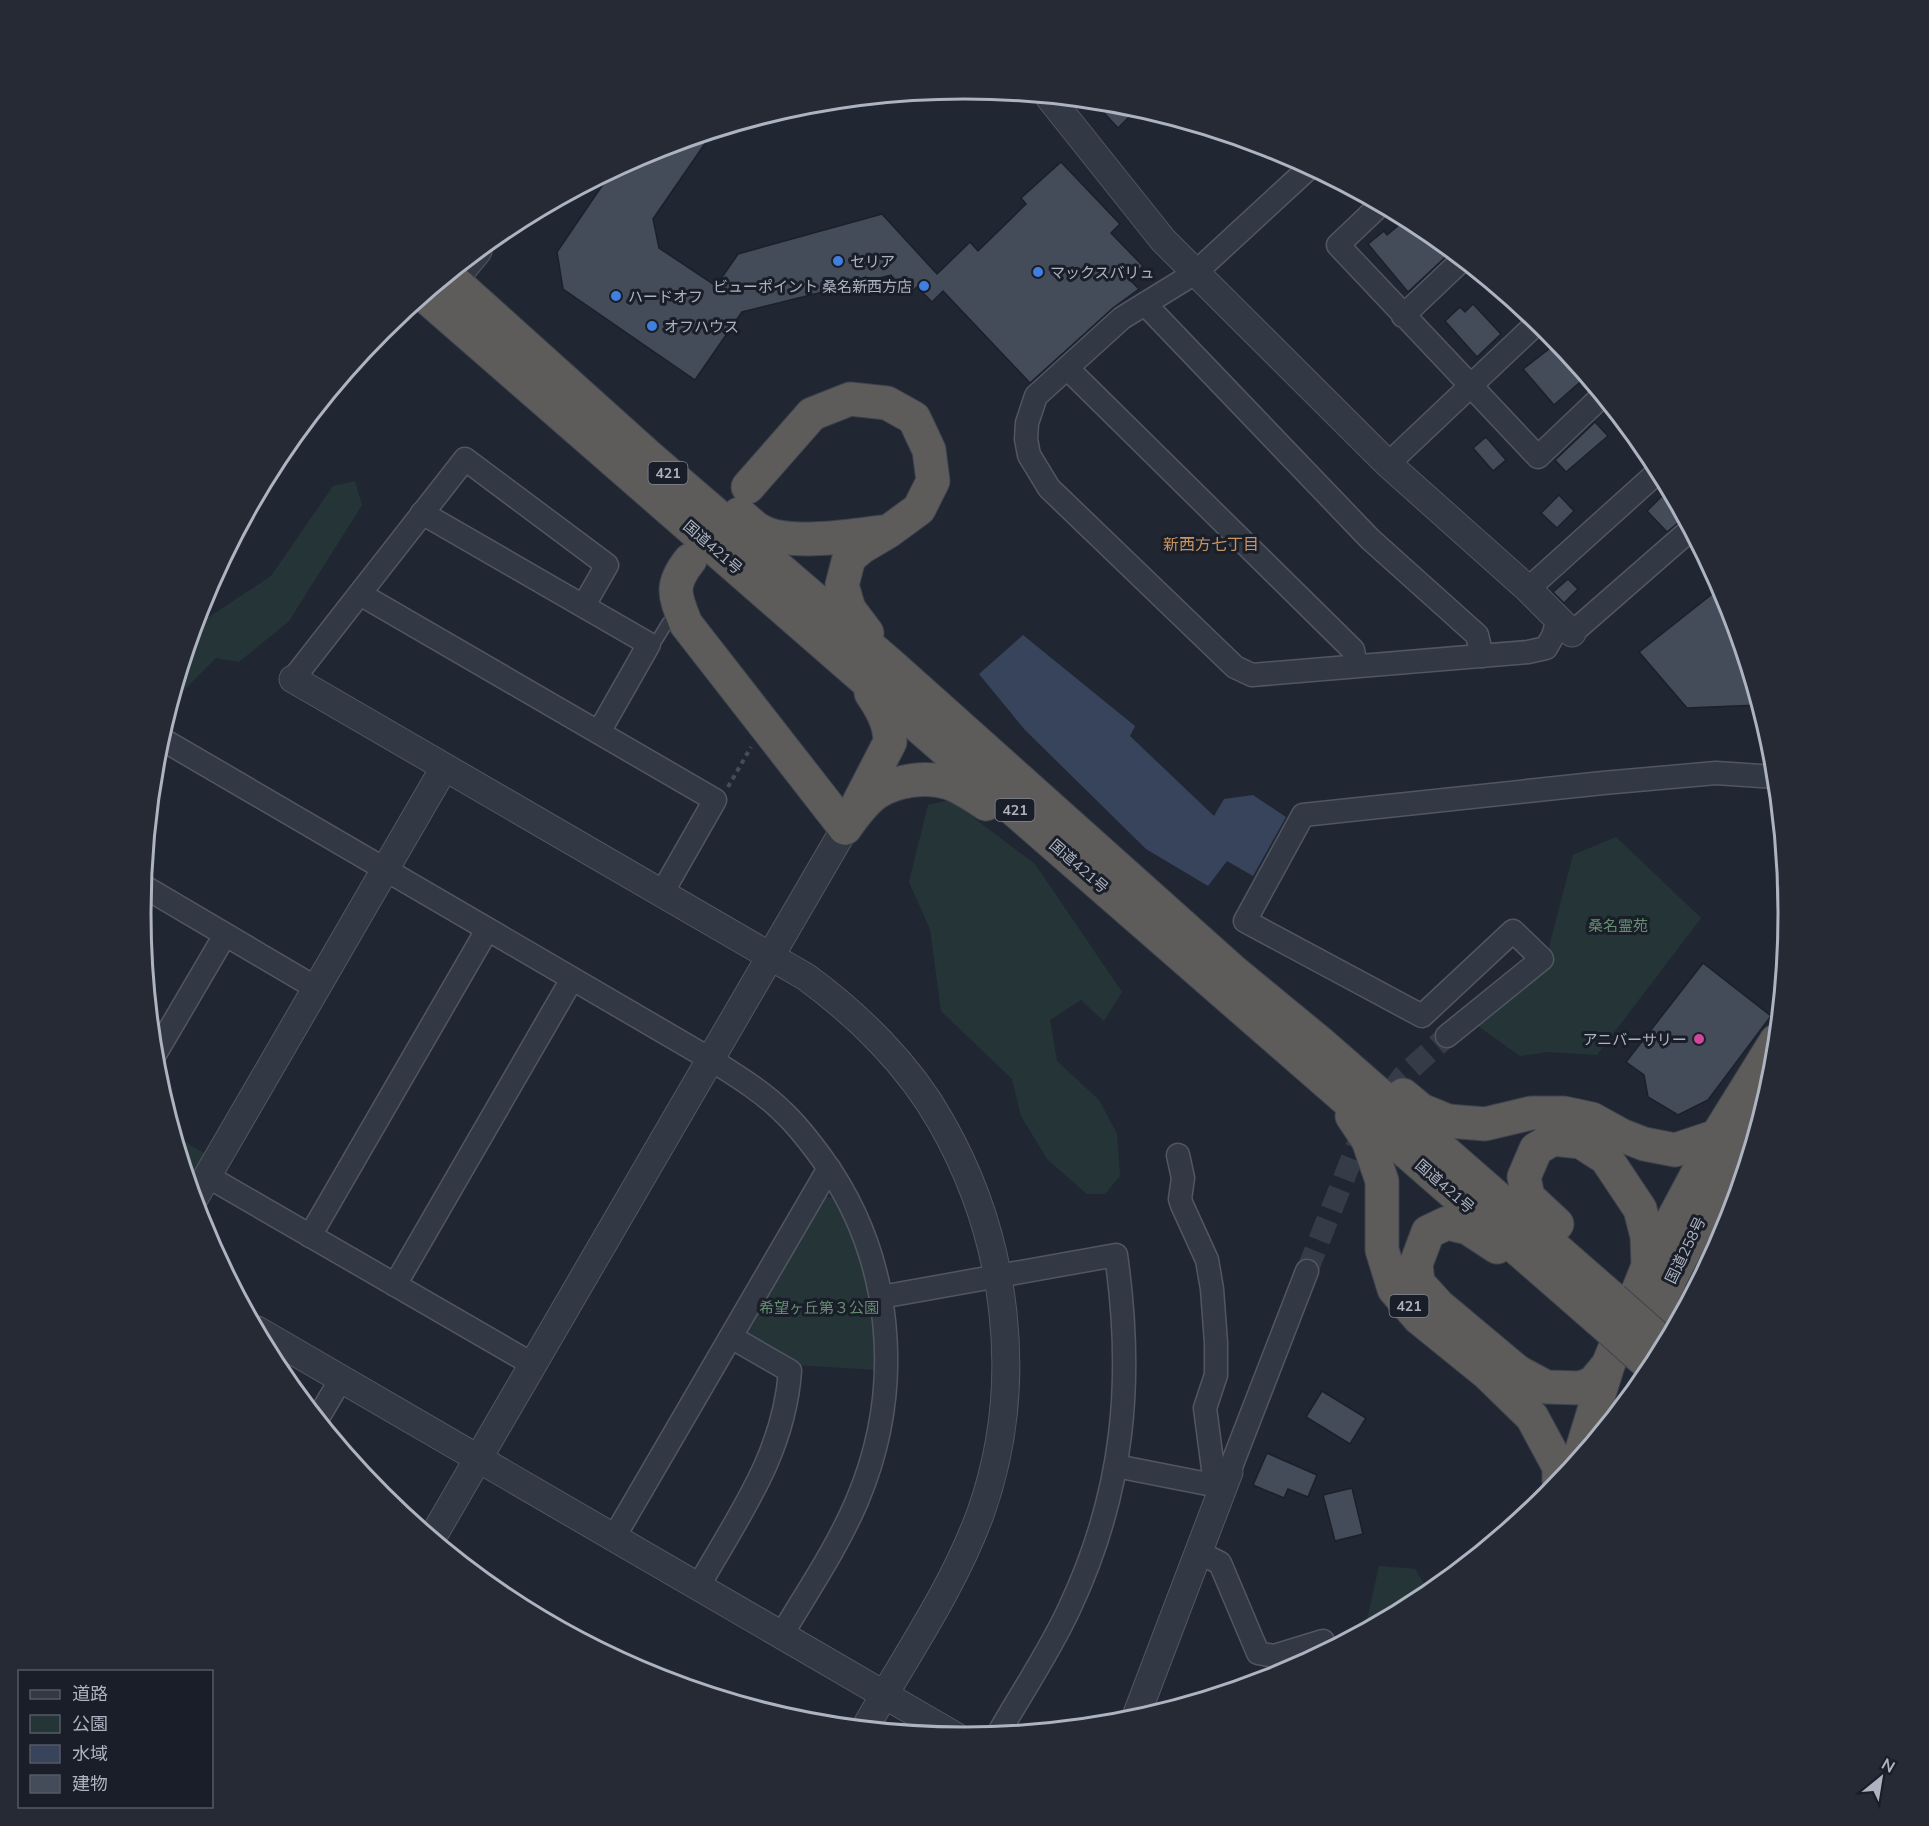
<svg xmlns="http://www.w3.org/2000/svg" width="1929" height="1826" viewBox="0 0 1929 1826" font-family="Mulish,'Noto Sans JP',sans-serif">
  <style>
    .green { fill: #253537 }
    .water { fill: #37445b }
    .building { fill: #444c5a; stroke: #1b202a; stroke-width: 1.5 }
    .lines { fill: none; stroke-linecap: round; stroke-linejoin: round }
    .minor-tunnel { stroke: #353c48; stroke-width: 22; stroke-dasharray: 22 11; stroke-linecap: butt }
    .service-casing { stroke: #515662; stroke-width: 13 }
    .minor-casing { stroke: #515662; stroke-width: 25 }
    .tertiary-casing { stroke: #515662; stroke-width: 29 }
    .trunk-casing { stroke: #3e434e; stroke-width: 35 }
    .path { stroke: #415054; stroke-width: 4; stroke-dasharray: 4.5 4.5; stroke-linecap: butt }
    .service { stroke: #333944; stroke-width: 10 }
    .minor { stroke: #333944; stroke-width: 22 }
    .tertiary { stroke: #333944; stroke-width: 27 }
    .trunk { stroke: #5d5c5a; stroke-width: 33 }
    .trunk-bridge-casing { stroke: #3e434e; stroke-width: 35; stroke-linecap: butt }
    .trunk-bridge { stroke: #5d5c5a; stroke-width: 33 }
    .shop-dot { fill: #3f7fe0; stroke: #191e28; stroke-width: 2 }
    .hotel-dot { fill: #d1479c; stroke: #191e28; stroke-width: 2 }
    .labels { text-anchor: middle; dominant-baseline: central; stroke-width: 6; stroke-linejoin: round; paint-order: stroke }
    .shield { fill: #191e28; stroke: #818693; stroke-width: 1.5 }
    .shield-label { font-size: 14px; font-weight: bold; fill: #adb3c1 }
    .poi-label { font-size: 15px; fill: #adb3c1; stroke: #191e28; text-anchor: start }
    .street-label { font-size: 15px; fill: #adb3c1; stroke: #191e28 }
    .park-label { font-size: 15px; fill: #678e73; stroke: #191e28 }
    .neighbourhood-label { font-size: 16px; fill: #c89461; stroke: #191e28 }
    .rim { fill: none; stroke: #adb3c1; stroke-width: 3 }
  </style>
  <rect width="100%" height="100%" fill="#202733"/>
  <g class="green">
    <polygon points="355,481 362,505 289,621 239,662 216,658 178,696 172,700 194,627 271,576 333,486"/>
    <polygon points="950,800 1035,864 1122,992 1104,1021 1081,1000 1050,1020 1057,1061 1099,1100 1117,1134 1120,1176 1105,1194 1087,1194 1047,1159 1021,1116 1012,1079 941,1011 930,929 909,882 928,805"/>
    <polygon points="1616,837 1701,918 1597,1055 1548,1052 1520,1056 1478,1026 1543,970 1573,855"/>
    <polygon points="175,1136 207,1155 189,1185"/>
    <polygon points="819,1196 836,1198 849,1221 874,1301 877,1370 798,1365 747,1336 744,1326"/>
    <polygon points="1379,1566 1415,1569 1430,1593 1422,1599 1365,1629"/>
  </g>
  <polygon class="water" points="1023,635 1135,726 1130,736 1214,816 1224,799 1253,795 1286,817 1253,876 1227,861 1208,886 1146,849 1025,730 979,674"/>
  <g class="building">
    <polygon points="1093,101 1126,104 1134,112 1118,128"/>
    <polygon points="713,132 653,219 659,248 716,286 738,254 882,214 937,274 970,242 978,251 1026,204 1021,198 1061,162 1120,224 1111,233 1143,266 1129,279 1139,289 1113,308 1030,383 943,291 932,302 917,287 908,294 891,275 742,312 695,380 563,289 557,252 612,171 649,151"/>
    <polygon points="1406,219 1423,228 1452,251 1408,292 1368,244 1384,231 1387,235"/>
    <polygon points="1473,304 1501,334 1477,357 1445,321 1460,307 1465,312"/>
    <polygon points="1558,342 1586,377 1554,405 1523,369"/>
    <polygon points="1595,422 1608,436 1566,472 1555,460"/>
    <polygon points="1486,437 1506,460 1493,471 1473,448"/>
    <polygon points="1559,495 1574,511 1557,528 1541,513"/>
    <polygon points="1662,496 1684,518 1667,532 1647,511"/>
    <polygon points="1568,579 1578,589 1564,603 1553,592"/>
    <polygon points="1721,587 1726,598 1759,705 1687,708 1639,652"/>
    <polygon points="1703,963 1771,1016 1708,1100 1678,1115 1648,1097 1644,1075 1626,1062"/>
    <polygon points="1322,1391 1366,1418 1350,1444 1306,1417"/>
    <polygon points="1267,1453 1317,1475 1308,1497 1288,1489 1284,1498 1253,1485"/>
    <polygon points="1352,1488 1363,1534 1335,1541 1323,1495"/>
  </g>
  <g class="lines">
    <polyline class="minor-tunnel" points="1307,1271 1356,1148 1374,1114 1403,1076 1447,1036"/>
    <g class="service-casing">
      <polyline id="service" points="649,644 657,640 668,622"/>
    </g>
    <g class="minor-casing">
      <g id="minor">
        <polyline points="1310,167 1195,273 1122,318 1036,396 1027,423 1026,439 1029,455 1049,488 1235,667 1252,675 1528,652 1546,648 1553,636 1558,619"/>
        <polyline points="1380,205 1338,245 1538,457 1602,396"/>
        <polyline points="1145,304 1370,539 1477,635 1482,656"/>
        <polyline points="1403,316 1462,260"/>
        <polyline points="1067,368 1353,650 1356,666"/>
        <polyline points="1388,464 1538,322"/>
        <polyline points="422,513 649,644 599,732"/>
        <polyline points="1528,589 1659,471"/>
        <polyline points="360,594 715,800 662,893"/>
        <polyline points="1572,633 1690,530"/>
        <polyline points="293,679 465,459 607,565 584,605"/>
        <path d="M 160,738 L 710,1059 C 735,1075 762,1091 783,1112 C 797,1125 810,1142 821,1157 C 894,1257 905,1388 857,1501 C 837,1548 807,1592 781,1636"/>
        <polyline points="143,886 316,988"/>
        <polyline points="1447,1036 1542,959 1513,931 1422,1016 1245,921 1303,815 1603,783 1716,773 1776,777"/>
        <polyline points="154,1056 225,935"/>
        <polyline points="1178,1155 1183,1178 1180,1199 1182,1205 1207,1260 1212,1289 1216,1343 1216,1375 1205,1408 1215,1484"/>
        <polyline points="207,1176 532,1364"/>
        <polyline points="310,1236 487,930"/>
        <polyline points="395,1285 572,979"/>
        <path d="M 881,1297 L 1116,1255 C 1134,1380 1124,1492 1070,1607 C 1050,1651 1022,1692 998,1734"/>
        <polyline points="318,1418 341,1379"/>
        <polyline points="1116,1466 1223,1487"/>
        <polyline points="1229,1472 1307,1271"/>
        <polyline points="613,1539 829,1168"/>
        <polyline points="1198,1552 1220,1563 1258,1653 1274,1656 1323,1641"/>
        <path d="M 698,1587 C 738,1516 784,1455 790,1371 L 731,1337"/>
      </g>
    </g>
    <g class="tertiary-casing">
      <g id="tertiary">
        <polyline points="1049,97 1163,240 1388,464 1528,589 1572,633"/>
        <polyline points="441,296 478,251"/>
        <path d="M 293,679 L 806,977 C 858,1015 909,1065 941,1122 C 1008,1239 1026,1384 981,1512 C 953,1589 905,1657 865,1728"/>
        <polyline points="194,1199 444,768"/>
        <polyline points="257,1330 957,1737"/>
        <polyline points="432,1538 845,828"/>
        <polyline points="1135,1719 1229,1472"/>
      </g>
    </g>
    <g class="trunk-casing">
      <g id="trunk">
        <polyline points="448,276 648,456 892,666 1234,972 1319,1042 1613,1299"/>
        <polyline points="424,295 1605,1325"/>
        <polyline points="748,487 812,414 850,399 887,403 914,418 929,450 933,481 919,509 889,531 862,547 849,558 842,585 849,609 867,633"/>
        <path d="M 739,514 C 746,519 753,527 761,531 C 787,546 851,536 881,532"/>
        <path d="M 690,560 C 669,586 675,596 686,624 L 845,828"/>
        <path d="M 857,806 L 890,742 C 890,723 881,708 871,693"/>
        <path d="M 845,828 C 854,816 863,802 876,793 C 896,780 927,776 949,783 C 963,788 975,797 986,804"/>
        <polyline points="1403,1095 1421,1110 1448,1121 1485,1124 1531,1113 1564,1113 1592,1119 1621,1135 1644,1144 1675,1150 1717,1136 1776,1041"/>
        <polyline points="1352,1116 1368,1140 1382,1181 1382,1250 1394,1289 1419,1318 1488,1374 1532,1417 1559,1467 1559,1481"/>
        <polyline points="1557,1224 1528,1197 1524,1177 1536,1149 1553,1139 1581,1142 1606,1158 1640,1209 1647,1236 1648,1266 1608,1365 1580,1456"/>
        <polyline points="1497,1247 1468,1228 1447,1223 1428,1232 1416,1264 1418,1283 1439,1306 1518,1372 1546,1387 1581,1388 1593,1383 1608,1365"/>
        <polyline points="1648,1266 1711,1148"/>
        <polyline points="1638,1355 1671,1277 1755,1112"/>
      </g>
    </g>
    <polyline class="path" points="728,787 751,747"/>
    <use href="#service" class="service"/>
    <use href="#minor" class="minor"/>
    <use href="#tertiary" class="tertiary"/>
    <use href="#trunk" class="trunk"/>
    <g class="trunk-bridge-casing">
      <g id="trunk-bridge">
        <polyline points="1613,1299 1664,1344"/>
        <polyline points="1605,1325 1652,1367"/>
      </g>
    </g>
    <use href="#trunk-bridge" class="trunk-bridge"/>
  </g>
  <g class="shop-dot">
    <circle cx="838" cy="261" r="6"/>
    <circle cx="1038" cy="272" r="6"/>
    <circle cx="924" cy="286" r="6"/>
    <circle cx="616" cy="296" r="6"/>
    <circle cx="652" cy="326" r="6"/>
  </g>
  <circle class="hotel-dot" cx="1699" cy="1039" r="6"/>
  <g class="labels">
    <g class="shield">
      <rect x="648.5" y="462" width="39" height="22" rx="4.5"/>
      <rect x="995.5" y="799" width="39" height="22" rx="4.5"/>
      <rect x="1389.5" y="1295" width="39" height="22" rx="4.5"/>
    </g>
    <g class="shield-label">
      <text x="668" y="473">421</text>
      <text x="1015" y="810">421</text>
      <text x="1409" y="1306">421</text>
    </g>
    <g class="poi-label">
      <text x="850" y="261">セリア</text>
      <text x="1050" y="272">マックスバリュ</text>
      <text x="912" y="286" text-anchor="end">ビューポイント 桑名新西方店</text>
      <text x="628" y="296">ハードオフ</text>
      <text x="664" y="326">オフハウス</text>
      <text x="1687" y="1039" text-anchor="end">アニバーサリー</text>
    </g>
    <g class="street-label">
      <text transform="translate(713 547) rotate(41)">国道421号</text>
      <text transform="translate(1079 866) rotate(41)">国道421号</text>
      <text transform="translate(1445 1186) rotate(41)">国道421号</text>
      <text transform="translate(1685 1250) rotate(-64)">国道258号</text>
    </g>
    <g class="park-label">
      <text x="1618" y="925">桑名霊苑</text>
      <text x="819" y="1307">希望ヶ丘第３公園</text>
    </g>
    <g class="neighbourhood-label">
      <text x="1211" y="544">新西方七丁目</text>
    </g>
  </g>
  <path d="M0 0H1929V1826H0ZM964 99H965A813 813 0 0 1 1778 912V914A813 813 0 0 1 965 1727H964A813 813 0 0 1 151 914V912A813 813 0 0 1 964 99Z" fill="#252a34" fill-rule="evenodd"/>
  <path class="rim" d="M964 99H965A813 813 0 0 1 1778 912V914A813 813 0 0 1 965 1727H964A813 813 0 0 1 151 914V912A813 813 0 0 1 964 99Z"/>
  <rect x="18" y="1670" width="195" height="138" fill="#191e28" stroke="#545a65" stroke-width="1.5"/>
  <rect x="30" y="1690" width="30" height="9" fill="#333944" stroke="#545a65" stroke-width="1.5"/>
  <text x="72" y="1700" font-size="18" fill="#adb3c1">道路</text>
  <rect x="30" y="1715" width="30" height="18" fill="#253537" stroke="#545a65" stroke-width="1.5"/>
  <text x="72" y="1730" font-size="18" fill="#adb3c1">公園</text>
  <rect x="30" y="1745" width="30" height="18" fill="#37445b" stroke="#545a65" stroke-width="1.5"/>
  <text x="72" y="1760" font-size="18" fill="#adb3c1">水域</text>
  <rect x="30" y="1775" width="30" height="18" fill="#444c5a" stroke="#545a65" stroke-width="1.5"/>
  <text x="72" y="1790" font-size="18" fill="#adb3c1">建物</text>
  <g transform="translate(1881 1778) rotate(30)" stroke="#191e28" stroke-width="4.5" paint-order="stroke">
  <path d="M0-4.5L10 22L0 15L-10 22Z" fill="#adb3c1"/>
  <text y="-9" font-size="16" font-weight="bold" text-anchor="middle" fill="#adb3c1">N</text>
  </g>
</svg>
